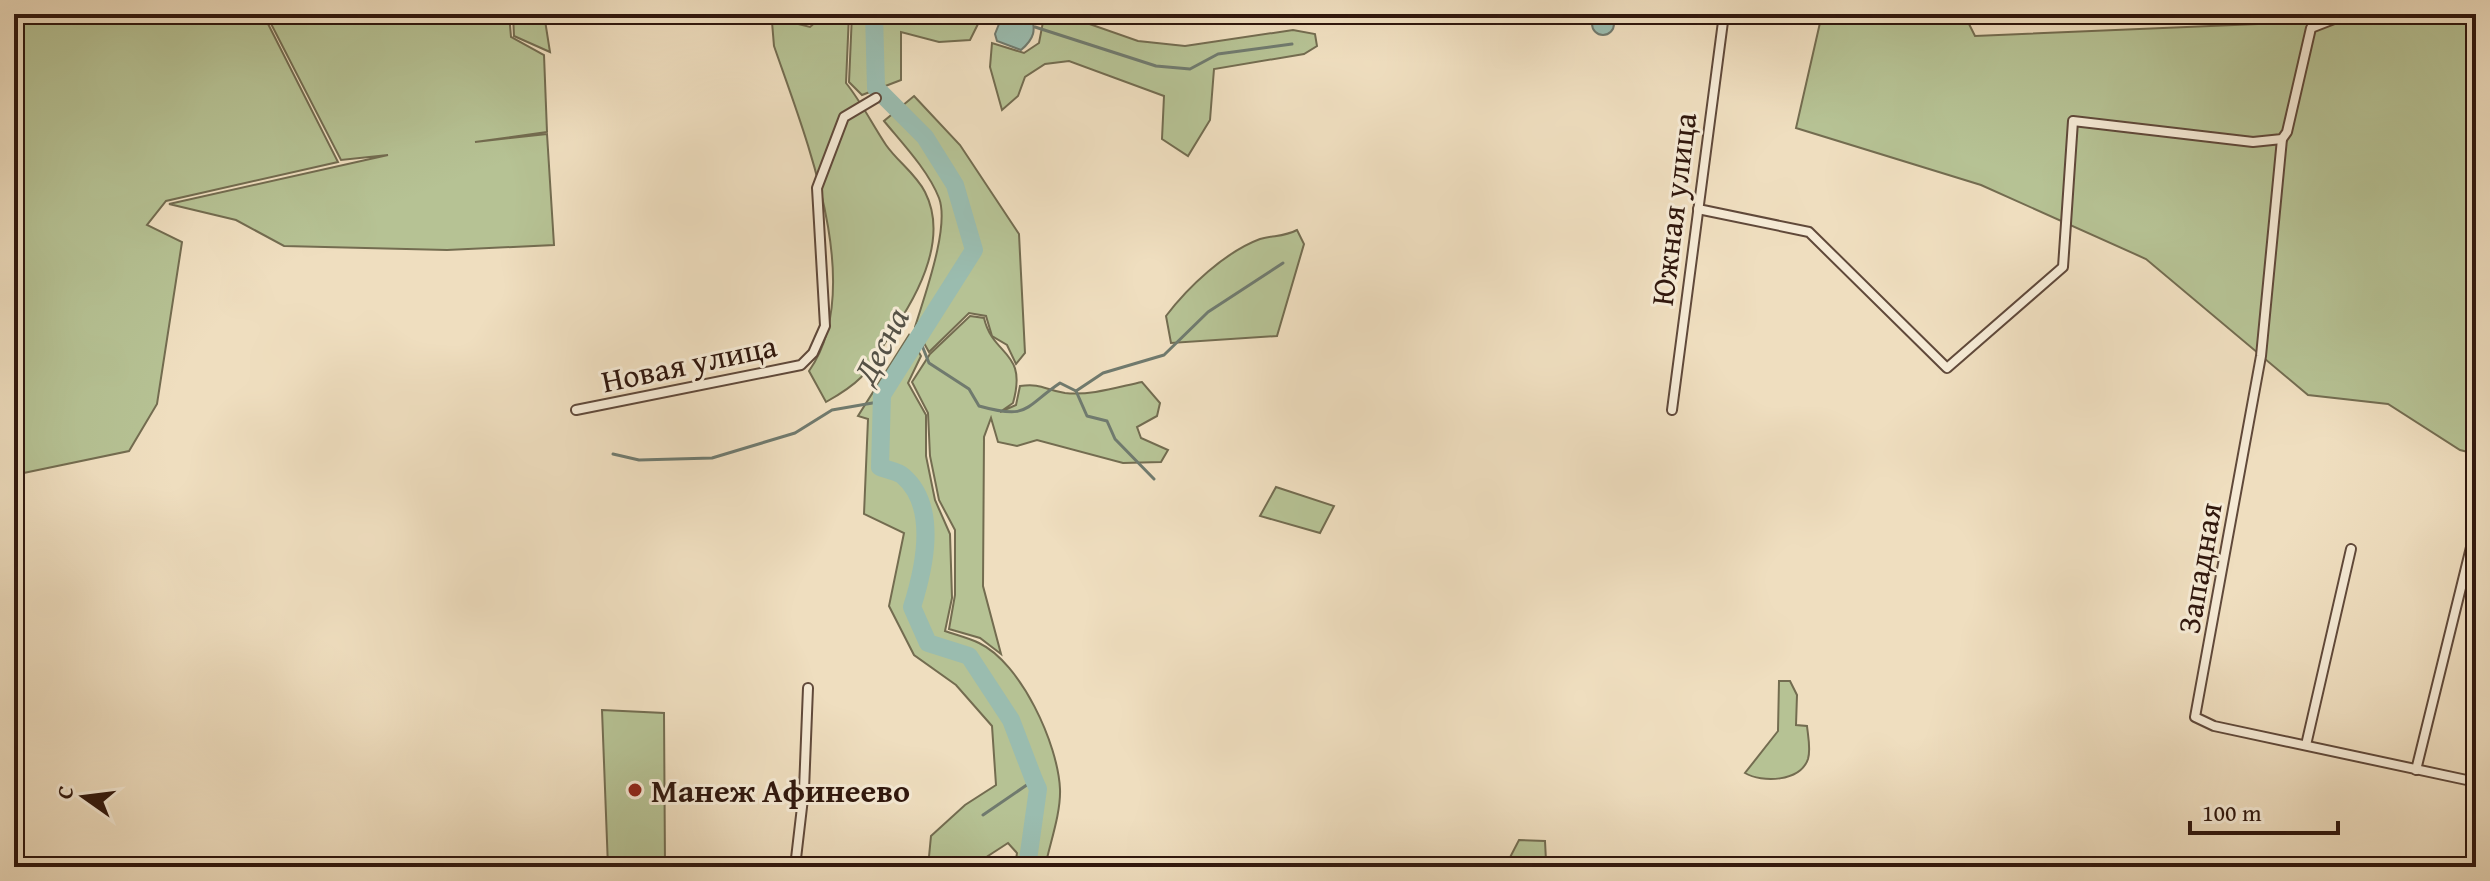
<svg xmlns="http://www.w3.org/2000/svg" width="2490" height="881" viewBox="0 0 2490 881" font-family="'Gentium Book Plus',serif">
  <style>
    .green { fill: #b6c294; stroke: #736c50; stroke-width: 2 }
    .water { fill: #9abcaf; stroke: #707a6e; stroke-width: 2 }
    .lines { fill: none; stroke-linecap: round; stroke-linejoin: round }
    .stream { stroke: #707a6e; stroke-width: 3 }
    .river { stroke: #9abcaf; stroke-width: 18 }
    .street-casing { stroke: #60493a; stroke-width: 12 }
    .street { stroke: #f5ead5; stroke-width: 8 }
    .poi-dot { fill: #8f2418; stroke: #f5ead5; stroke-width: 3 }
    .labels { text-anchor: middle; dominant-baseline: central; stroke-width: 6; stroke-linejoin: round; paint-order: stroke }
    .street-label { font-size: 32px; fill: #30170d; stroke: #f5ead5 }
    .poi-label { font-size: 32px; font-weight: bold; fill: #30170d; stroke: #f5ead5; text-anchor: start }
    .water-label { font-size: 34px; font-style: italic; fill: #555146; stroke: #f5ead5 }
  </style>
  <rect width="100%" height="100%" fill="#efdebf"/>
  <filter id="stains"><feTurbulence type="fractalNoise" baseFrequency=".0025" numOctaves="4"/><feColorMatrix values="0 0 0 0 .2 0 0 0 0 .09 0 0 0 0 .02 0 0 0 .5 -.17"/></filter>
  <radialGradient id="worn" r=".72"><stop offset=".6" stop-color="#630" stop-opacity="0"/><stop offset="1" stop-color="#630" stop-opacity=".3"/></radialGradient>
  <g class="green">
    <polygon points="14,14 263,14 338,162 166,201 147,225 182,242 157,404 129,451 14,475"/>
    <polygon points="266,14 509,14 511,37 544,55 547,132 475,142 547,134 554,245 447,250 284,246 236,220 169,204 388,155 341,160"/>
    <polygon points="513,14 544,14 550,52 514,36"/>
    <path d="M 825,14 L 849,14 L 846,83 C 862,103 872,124 886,145 C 897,161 916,174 925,192 C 948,237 920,291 895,328 C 868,367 871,377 826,402 L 809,371 C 868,288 804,133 774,46 L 772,22 L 786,21 L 810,27 Z"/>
    <polygon points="852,14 983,14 970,40 939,42 901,32 901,80 862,95 849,82"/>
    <polygon points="1038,14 1061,14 1138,41 1185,46 1293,30 1315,34 1317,46 1304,54 1214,69 1210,120 1188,156 1162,139 1164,96 1069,61 1045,64 1025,77 1018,96 1002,110 990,67 992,43 1024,53 1039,43 1043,22"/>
    <polygon points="1822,14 1964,14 1975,36 2356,20 2358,14 2476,14 2476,454 2460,450 2388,404 2308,395 2146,259 1981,185 1796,128"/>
    <path d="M 914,96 L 960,145 L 1019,234 L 1025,353 L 1016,364 L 1007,345 L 992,336 L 986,316 L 969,313 L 929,352 L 915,327 C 924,297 950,227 939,198 C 928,170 902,143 884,121 Z"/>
    <path d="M 1297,230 L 1304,244 L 1277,336 L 1171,343 L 1166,316 C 1188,287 1225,252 1260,239 C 1274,235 1284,237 1297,230 Z"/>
    <path d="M 970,316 L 984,318 C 993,357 1028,350 1013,403 L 1000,412 L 1016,405 L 1020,386 C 1042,383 1045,390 1065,393 C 1090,396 1118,387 1142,382 L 1160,403 L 1157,416 L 1137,427 L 1141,438 L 1168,450 L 1161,462 L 1123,463 L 1037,440 L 1017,446 L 998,442 L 991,418 L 984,437 L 983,586 L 1001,654 L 980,638 L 949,629 L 955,595 L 955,530 L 939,500 L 930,456 L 928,413 L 912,382 L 930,354 Z"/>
    <path d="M 909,335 L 921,356 L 908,383 L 926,415 L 926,456 L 935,500 L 950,534 L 952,598 L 945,631 C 956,635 969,638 979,643 C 1021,663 1058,744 1060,789 C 1061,813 1050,843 1045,867 L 1015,867 L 1017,853 L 1008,843 L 971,867 L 928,867 L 931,836 L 965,805 L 996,785 L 992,726 L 956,685 L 914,655 L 889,606 L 904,533 L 864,514 L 868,419 L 858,416 Z"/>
    <polygon points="1276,487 1334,506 1320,533 1260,516"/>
    <path d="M 1779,681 L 1790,681 L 1797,695 L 1796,725 L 1807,726 C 1808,736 1811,749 1808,759 C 1800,782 1762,783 1745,773 L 1778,731 Z"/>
    <polygon points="602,710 664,713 665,867 608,867"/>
    <polygon points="1519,840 1545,841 1546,861 1542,867 1505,867"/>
  </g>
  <g class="water">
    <circle cx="1603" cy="24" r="11"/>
    <path d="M 1003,14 L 1030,14 C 1037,30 1034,39 1021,50 L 997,41 L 995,34 Z"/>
  </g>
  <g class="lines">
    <g class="stream">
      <polyline points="1035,27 1156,66 1190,69 1218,54 1292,44"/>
      <path d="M 919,338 L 929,363 L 969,389 L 979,406 C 1029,420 1023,408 1060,383 L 1076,391 L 1087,416 L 1107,421 L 1115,439 L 1154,479"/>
      <polyline points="1076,391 1103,373 1164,355 1208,312 1283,263"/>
      <polyline points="613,454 639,460 712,458 795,433 832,410 884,401"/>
      <polyline points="983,815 1034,780"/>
    </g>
    <path class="river" d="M 874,14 L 876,88 L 925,137 L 955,185 L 974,250 L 882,395 L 880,467 C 887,470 898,471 903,476 C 939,507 924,569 912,607 L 928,643 L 969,656 L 1011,720 L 1034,780 L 1038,789 L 1027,867"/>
    <g class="street-casing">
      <g id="street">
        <polyline points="2282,139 2261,356 2195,717 2214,726 2476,782"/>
        <polyline points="1698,209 1809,232 1947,368 2063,267 2073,121 2253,142 2282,139 2287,132 2311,28 2347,14"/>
        <polyline points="576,410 801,365 813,353 825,326 817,188 844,117 876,98"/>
        <polyline points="1672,410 1724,14"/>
        <polyline points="2306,745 2351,549"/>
        <polyline points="2416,770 2476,527"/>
        <polyline points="795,867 804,790 808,688"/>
      </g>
    </g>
    <use href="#street" class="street"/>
  </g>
  <circle class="poi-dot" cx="635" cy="790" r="8"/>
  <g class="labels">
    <g class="street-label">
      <text transform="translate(1673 209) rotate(-83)">Южная улица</text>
      <text transform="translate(689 363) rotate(-12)">Новая улица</text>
      <text transform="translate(2199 568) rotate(-80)">Западная</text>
    </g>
    <g class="poi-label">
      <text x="651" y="790">Манеж Афинеево</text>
    </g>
    <g class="water-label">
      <text transform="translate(880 345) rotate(-62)">Десна</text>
    </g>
  </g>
  <rect width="2490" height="881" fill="none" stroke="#efdebf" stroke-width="48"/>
  <rect x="16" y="16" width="2458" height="849" fill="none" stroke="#30170d" stroke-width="4"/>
  <rect x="24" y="24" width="2442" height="833" fill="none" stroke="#30170d" stroke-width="2"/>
  <g transform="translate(84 797) rotate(284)" stroke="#f5ead5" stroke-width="6" paint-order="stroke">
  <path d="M0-6L14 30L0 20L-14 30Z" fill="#30170d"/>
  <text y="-12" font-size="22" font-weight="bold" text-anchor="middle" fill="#30170d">С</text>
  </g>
  <path d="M2190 821v12h148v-12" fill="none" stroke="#30170d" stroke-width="4"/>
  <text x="2202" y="821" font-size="24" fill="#30170d" stroke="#f5ead5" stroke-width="6" paint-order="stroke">100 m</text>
  <rect width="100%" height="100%" filter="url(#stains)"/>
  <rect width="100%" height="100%" fill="url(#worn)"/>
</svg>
